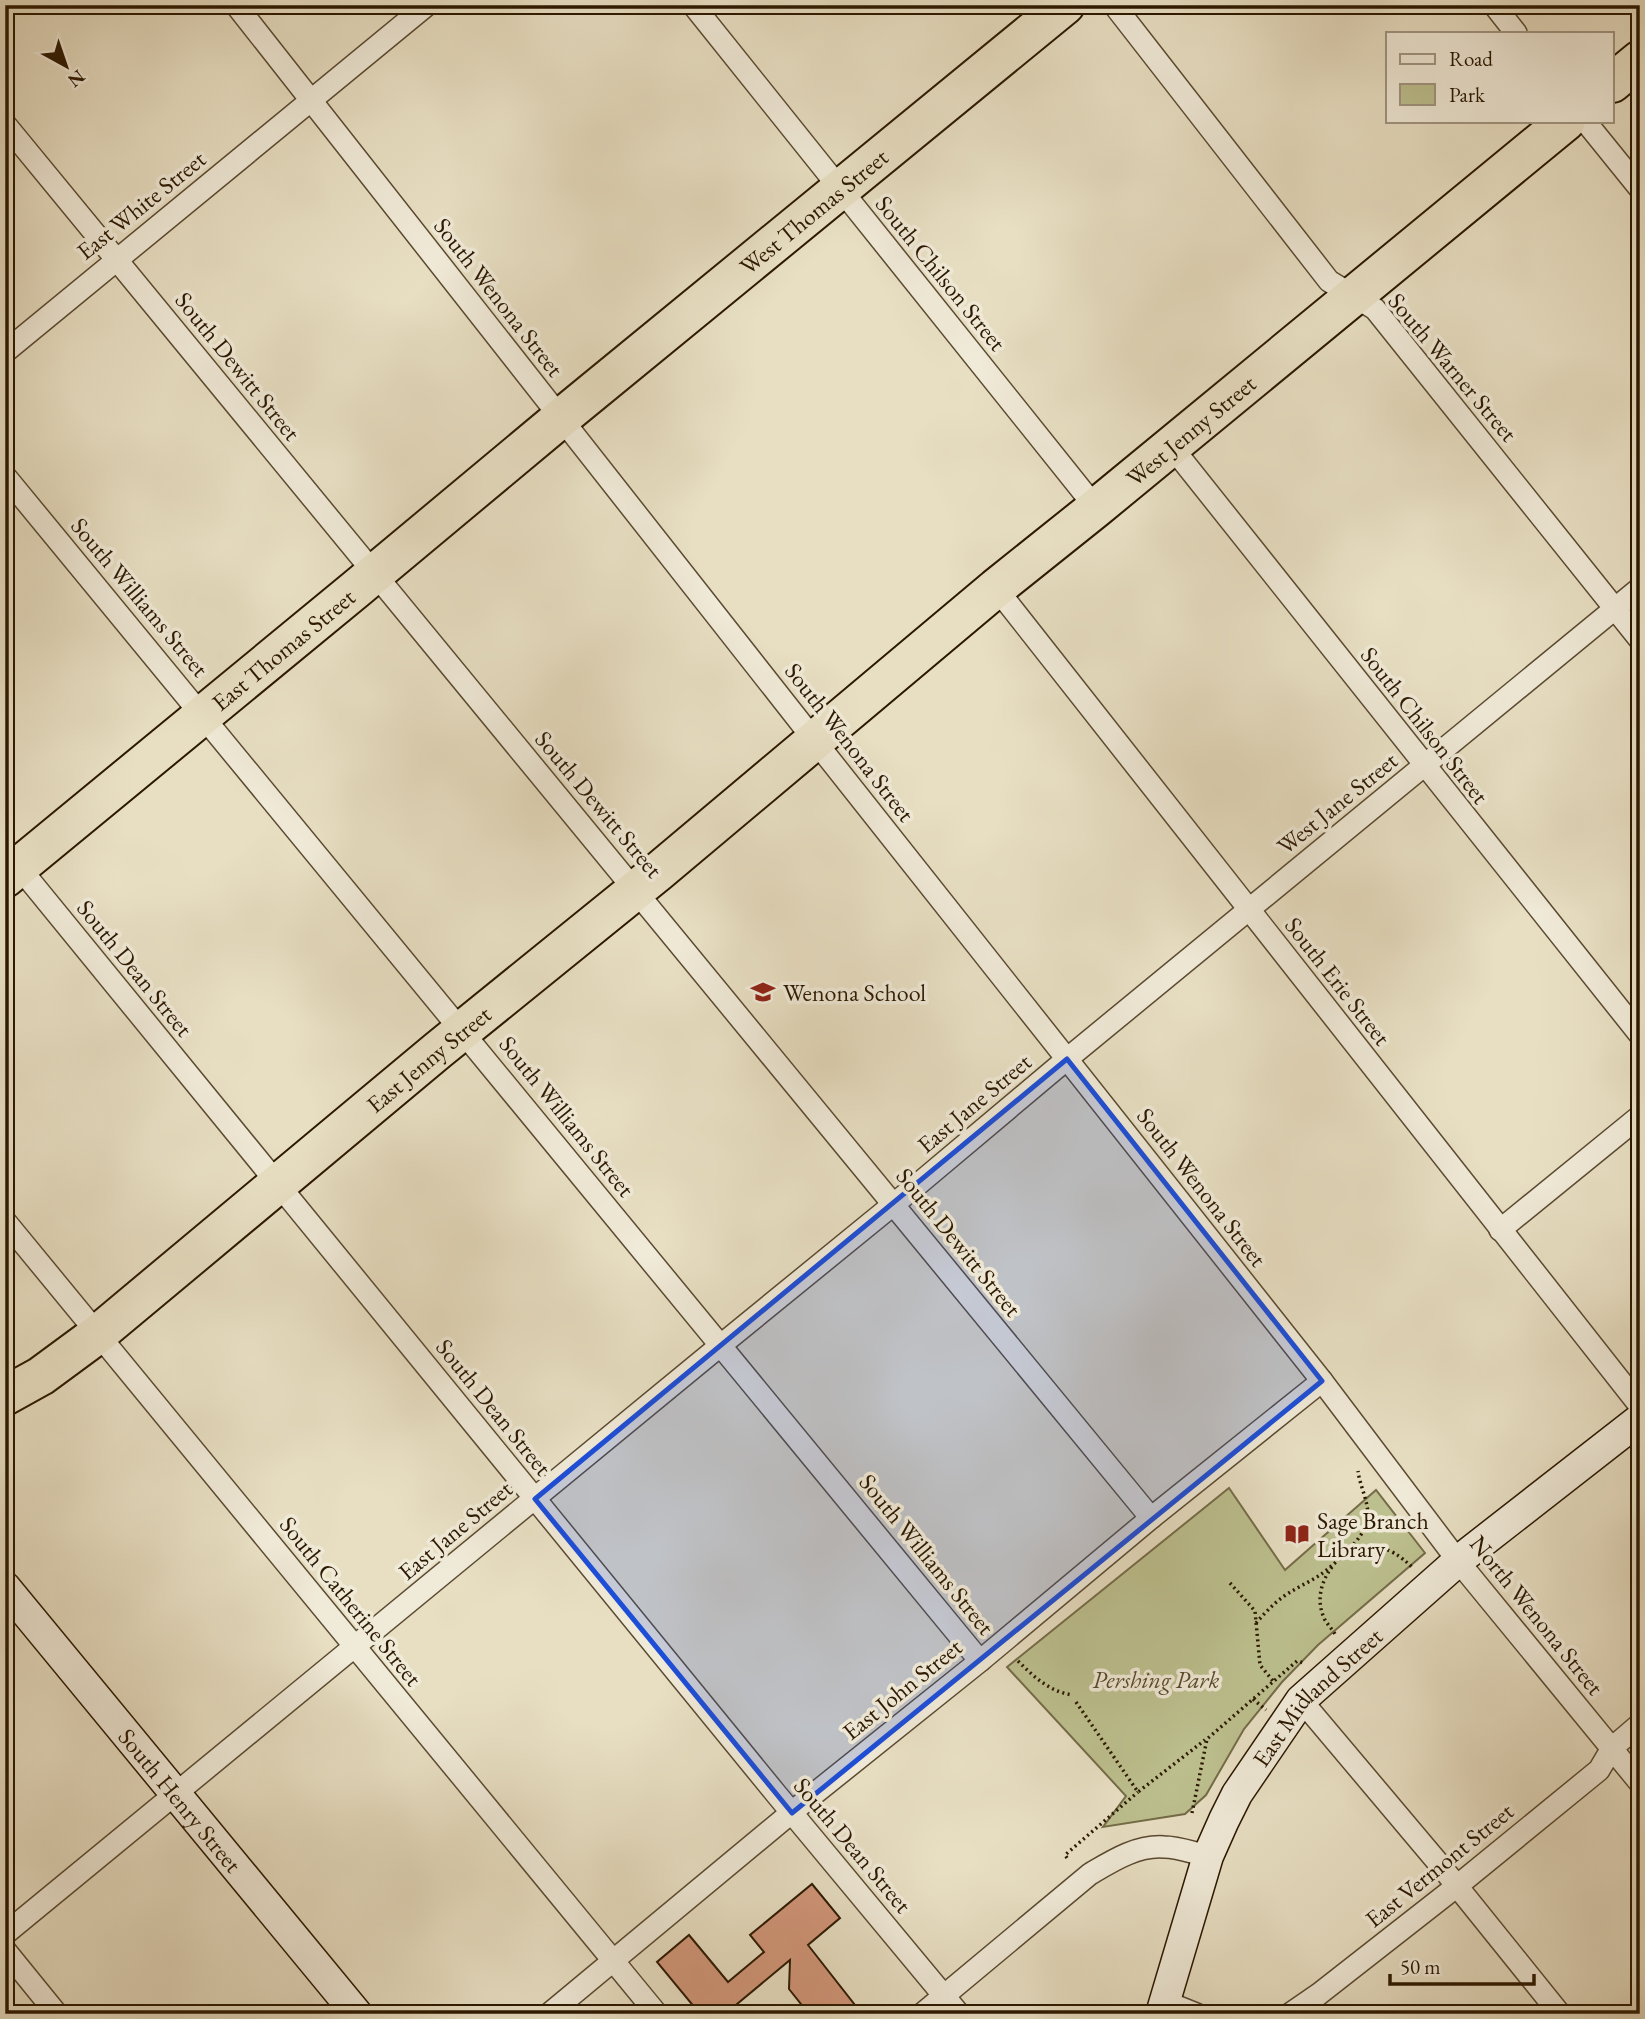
<svg xmlns="http://www.w3.org/2000/svg" width="1645" height="2019" viewBox="0 0 1645 2019" font-family="'EB Garamond',serif">
  <style>
    .green { fill: #bdc08f; stroke: #746c48; stroke-width: 2 }
    .building { fill: #d19679; stroke: #2b1800; stroke-width: 2 }
    .lines { fill: none; stroke-linecap: round; stroke-linejoin: round }
    .street-casing { stroke: #5a4a31; stroke-width: 24 }
    .secondary-casing { stroke: #2b1800; stroke-width: 33 }
    .highway-casing { stroke: #2b1800; stroke-width: 42 }
    .path { stroke: #2b1800; stroke-width: 3.5; stroke-dasharray: 2 3.5; stroke-linecap: butt }
    .street { stroke: #f0ead8; stroke-width: 21 }
    .secondary { stroke: #f0ead8; stroke-width: 30 }
    .highway { stroke: #e8dfc3; stroke-width: 38 }
    .marked { fill: #1d4ed8; fill-opacity: 0.2; stroke: #1d4ed8; stroke-width: 5; stroke-linejoin: round }
    .labels { text-anchor: middle; dominant-baseline: central; stroke-width: 7; stroke-linejoin: round; paint-order: stroke }
    .street-label { font-size: 24px; fill: #2b1800; stroke: #f0ead8 }
    .poi-label { font-size: 24px; fill: #2b1800; stroke: #f0ead8; text-anchor: start }
    .park-label { font-size: 24px; font-style: italic; fill: #574a2b; stroke: #f0ead8 }
  </style>
  <rect width="100%" height="100%" fill="#e8dfc3"/>
  <filter id="stains"><feTurbulence type="fractalNoise" baseFrequency=".00286" numOctaves="4"/><feColorMatrix values="0 0 0 0 .2 0 0 0 0 .09 0 0 0 0 .02 0 0 0 .5 -.17"/></filter>
  <radialGradient id="worn" r=".72"><stop offset=".6" stop-color="#630" stop-opacity="0"/><stop offset="1" stop-color="#630" stop-opacity=".3"/></radialGradient>
  <polygon class="green" points="1229,1488 1285,1570 1376,1490 1425,1553 1318,1645 1282,1682 1244,1729 1206,1795 1185,1814 1103,1827 1126,1796 1007,1667"/>
  <polygon class="building" points="812,1884 840,1918 808,1945 862,2014 809,2014 789,1989 790,1960 725,2014 700,2014 657,1962 689,1935 728,1982 764,1952 750,1935"/>
  <g class="lines">
    <g class="street-casing">
      <g id="street">
        <polyline points="236,5 815,741 1322,1381 1458,1561 1640,1783"/>
        <polyline points="693,5 1096,508"/>
        <polyline points="1114,5 1329,281 1375,309 1640,640"/>
        <polyline points="1494,5 1516,33"/>
        <polyline points="1585,121 1640,189"/>
        <polyline points="5,124 1151,1518"/>
        <polyline points="5,352 427,5"/>
        <polyline points="1171,446 1640,1035"/>
        <polyline points="5,476 980,1661"/>
        <polyline points="996,588 1640,1406"/>
        <polyline points="5,850 777,1795 959,2014"/>
        <polyline points="5,1221 657,2014"/>
        <polyline points="1500,1230 1640,1116"/>
        <polyline points="1301,1700 1440,1865 1560,2014"/>
        <polyline points="5,1934 721,1345 916,1186 1067,1059 1640,588"/>
        <polyline points="5,1950 57,2014"/>
        <polyline points="1166,2002 1196,2014"/>
        <polyline points="549,2014 809,1798 980,1661 1151,1518 1322,1381"/>
        <path d="M 922,2014 L 1090,1874 C 1112,1861 1137,1845 1164,1847 C 1178,1847 1194,1853 1208,1856"/>
        <polyline points="1290,2014 1319,1994 1457,1886 1599,1770 1612,1748 1640,1724"/>
      </g>
    </g>
    <g class="secondary-casing">
      <g id="secondary">
        <path id="s1" d="M 5,1587 L 357,2014"/>
        <path id="s2" d="M 1161,2014 L 1208,1856 L 1224,1820 L 1237,1794 L 1301,1700 L 1458,1561 L 1640,1419"/>
      </g>
    </g>
    <g class="highway-casing">
      <g id="highway">
        <polyline points="1612,83 1640,60"/>
        <path id="s3" d="M 5,878 L 356,589 L 561,418 L 1065,5"/>
        <path id="s4" d="M 5,1396 L 41,1376 L 98,1334 L 437,1051 L 658,872 L 996,588 L 1096,508 L 1566,121"/>
      </g>
    </g>
    <g class="path">
      <path d="M 1340,1559 C 1373,1545 1385,1541 1413,1568"/>
      <path d="M 1332,1567 C 1320,1583 1316,1602 1325,1620 C 1328,1625 1332,1629 1335,1634"/>
      <polyline points="1230,1583 1255,1611 1260,1665 1273,1681"/>
      <path d="M 1256,1623 C 1264,1614 1273,1604 1283,1597 C 1295,1588 1308,1583 1320,1575 C 1334,1565 1362,1540 1367,1523 C 1371,1505 1360,1488 1358,1471"/>
      <path d="M 1018,1661 C 1034,1677 1050,1692 1073,1695"/>
      <polyline points="1253,1699 1266,1710"/>
      <polyline points="1076,1702 1138,1792 1205,1740"/>
      <polyline points="1192,1813 1207,1739 1297,1661 1304,1663"/>
      <polyline points="1067,1858 1065,1855 1138,1792"/>
    </g>
    <use href="#street" class="street"/>
    <use href="#secondary" class="secondary"/>
    <use href="#highway" class="highway"/>
  </g>
  <path class="marked" d="M 1067,1059 L 1322,1381 L 792,1813 L 535,1499 Z"/>
  <defs>
    <g id="school-bare" transform="scale(1.89)"><path d="M0-5L7-2L0 1L-7-2ZM-4 1L0 2.5L4 1V4Q0 6-4 4Z" fill="#8f2418" stroke="#f0ead8" stroke-width="2.5" paint-order="stroke"/></g>
    <g id="library-bare" transform="scale(1.89)"><path d="M-6-4Q-3-5.5-.7-3.5V5Q-3 3-6 4ZM6-4Q3-5.5 .7-3.5V5Q3 3 6 4Z" fill="#8f2418" stroke="#f0ead8" stroke-width="2.5" paint-order="stroke"/></g>
  </defs>
  <g fill-rule="evenodd">
    <use href="#school-bare" x="763" y="992"/>
    <use href="#library-bare" x="1297" y="1534"/>
  </g>
  <g class="labels">
    <g class="street-label">
      <text transform="translate(141 205) rotate(-39)">East White Street</text>
      <text stroke="none"><textPath href="#s3" startOffset="1048">West Thomas Street</textPath></text>
      <text transform="translate(941 273) rotate(51)">South Chilson Street</text>
      <text transform="translate(499 297) rotate(52)">South Wenona Street</text>
      <text transform="translate(238 366) rotate(51)">South Dewitt Street</text>
      <text transform="translate(1453 367) rotate(50)">South Warner Street</text>
      <text stroke="none"><textPath href="#s4" startOffset="1530">West Jenny Street</textPath></text>
      <text transform="translate(140 597) rotate(50)">South Williams Street</text>
      <text stroke="none"><textPath href="#s3" startOffset="360">East Thomas Street</textPath></text>
      <text transform="translate(1425 725) rotate(52)">South Chilson Street</text>
      <text transform="translate(850 742) rotate(52)">South Wenona Street</text>
      <text transform="translate(1337 803) rotate(-39)">West Jane Street</text>
      <text transform="translate(599 804) rotate(50)">South Dewitt Street</text>
      <text transform="translate(135 968) rotate(51)">South Dean Street</text>
      <text transform="translate(1338 981) rotate(52)">South Erie Street</text>
      <text stroke="none"><textPath href="#s4" startOffset="542">East Jenny Street</textPath></text>
      <text transform="translate(974 1103) rotate(-40)">East Jane Street</text>
      <text transform="translate(567 1116) rotate(51)">South Williams Street</text>
      <text transform="translate(1202 1187) rotate(52)">South Wenona Street</text>
      <text transform="translate(959 1242) rotate(51)">South Dewitt Street</text>
      <text transform="translate(494 1407) rotate(51)">South Dean Street</text>
      <text transform="translate(455 1530) rotate(-40)">East Jane Street</text>
      <text transform="translate(927 1554) rotate(51)">South Williams Street</text>
      <text transform="translate(351 1601) rotate(51)">South Catherine Street</text>
      <text transform="translate(1537 1615) rotate(51)">North Wenona Street</text>
      <text transform="translate(902 1689) rotate(-39)">East John Street</text>
      <text stroke="none"><textPath href="#s2" startOffset="360">East Midland Street</textPath></text>
      <text stroke="none"><textPath href="#s1" startOffset="276">South Henry Street</textPath></text>
      <text transform="translate(853 1845) rotate(50)">South Dean Street</text>
      <text transform="translate(1439 1865) rotate(-39)">East Vermont Street</text>
    </g>
    <g class="poi-label">
      <text x="783" y="992">Wenona School</text>
      <text x="1317" y="1520">Sage Branch<tspan x="1317" dy="28">Library</tspan></text>
    </g>
    <g class="park-label">
      <text x="1156" y="1679">Pershing Park</text>
    </g>
  </g>
  <rect width="1645" height="2019" fill="none" stroke="#e8dfc3" stroke-width="28"/>
  <rect x="7" y="7" width="1631" height="2005" fill="none" stroke="#2b1800" stroke-width="3.5"/>
  <rect x="14" y="14" width="1617" height="1991" fill="none" stroke="#2b1800" stroke-width="2"/>
  <rect x="1386" y="32" width="228" height="91" fill="#f0ead8" stroke="#a19682" stroke-width="2"/>
  <rect x="1400" y="54" width="35" height="10" fill="#f0ead8" stroke="#a19682" stroke-width="2"/>
  <text x="1449" y="66" font-size="21" fill="#2b1800">Road</text>
  <rect x="1400" y="84" width="35" height="21" fill="#bdc08f" stroke="#a19682" stroke-width="2"/>
  <text x="1449" y="102" font-size="21" fill="#2b1800">Park</text>
  <g transform="translate(66 66) rotate(140)" stroke="#f0ead8" stroke-width="5" paint-order="stroke">
  <path d="M0-5L12 26L0 18L-12 26Z" fill="#2b1800"/>
  <text y="-10" font-size="19" font-weight="bold" text-anchor="middle" fill="#2b1800">N</text>
  </g>
  <path d="M1390 1974v10h144v-10" fill="none" stroke="#2b1800" stroke-width="3.5"/>
  <text x="1400" y="1974" font-size="21" fill="#2b1800" stroke="#f0ead8" stroke-width="5" paint-order="stroke">50 m</text>
  <rect width="100%" height="100%" filter="url(#stains)"/>
  <rect width="100%" height="100%" fill="url(#worn)"/>
</svg>
